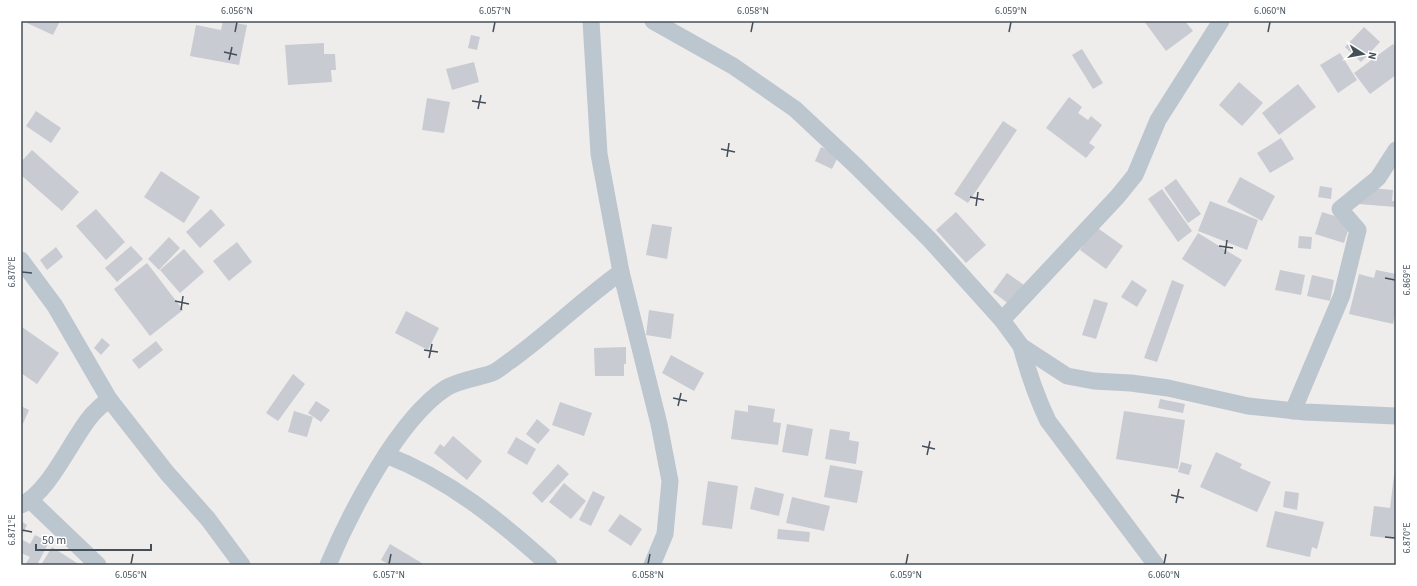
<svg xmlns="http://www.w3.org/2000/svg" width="1417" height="586" viewBox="0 0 1417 586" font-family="'Source Sans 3',sans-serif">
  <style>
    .building { fill: #c8cbd1 }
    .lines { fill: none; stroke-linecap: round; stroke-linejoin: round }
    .minor { stroke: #bcc6cf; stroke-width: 17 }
    .ticks { fill: none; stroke: #444f5a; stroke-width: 1.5 }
    .neatline { fill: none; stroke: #444f5a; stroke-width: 1.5 }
    .ticks-label { font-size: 10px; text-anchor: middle; fill: #444f5a }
  </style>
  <rect width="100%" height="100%" fill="#efecec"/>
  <g class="building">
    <polygon points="28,21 60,21 53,35 27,23"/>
    <polygon points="223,21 247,25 239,65 190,56 196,25 221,30"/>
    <polygon points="1144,21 1185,21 1193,31 1166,51"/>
    <polygon points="1364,27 1380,42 1361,62 1345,47"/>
    <polygon points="471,35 480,37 477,50 468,48"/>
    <polygon points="324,43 324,54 335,54 336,70 331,70 332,82 288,85 285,45"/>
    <polygon points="1393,44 1396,48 1396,75 1370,94 1354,73"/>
    <polygon points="1082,49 1103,83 1093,89 1072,55"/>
    <polygon points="1340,53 1357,80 1338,93 1320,65"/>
    <polygon points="474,62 479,82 452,90 446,69"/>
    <polygon points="1239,82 1263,103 1242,126 1219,105"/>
    <polygon points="1298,84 1316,107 1279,135 1262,113"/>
    <polygon points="1069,97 1082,107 1078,113 1088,120 1091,116 1102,125 1089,143 1095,147 1086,158 1046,128"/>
    <polygon points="427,98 450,102 444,133 422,130"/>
    <polygon points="36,111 61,128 51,143 26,126"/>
    <polygon points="1003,121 1017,130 968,203 954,194"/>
    <polygon points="1281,138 1294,159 1270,173 1257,153"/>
    <polygon points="821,147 839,155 832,169 815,161"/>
    <polygon points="32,150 79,192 62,211 21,175 21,162"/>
    <polygon points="161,171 200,197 184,223 144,197"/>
    <polygon points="1240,177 1275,196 1262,221 1227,202"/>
    <polygon points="1176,179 1201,214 1188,223 1164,188"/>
    <polygon points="1320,186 1332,188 1331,199 1318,197"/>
    <polygon points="1360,187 1393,190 1392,201 1396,201 1396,207 1358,204"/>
    <polygon points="1162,189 1192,231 1178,242 1148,199"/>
    <polygon points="1210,201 1258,220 1247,250 1198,231"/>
    <polygon points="96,209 125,242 106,260 76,226"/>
    <polygon points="211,209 225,225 200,248 186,232"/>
    <polygon points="956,212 986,245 966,263 936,230"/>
    <polygon points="1322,212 1351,221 1344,243 1315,234"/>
    <polygon points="652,224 672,227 667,259 646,255"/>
    <polygon points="1096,227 1123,246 1106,269 1080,250"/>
    <polygon points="1198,233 1242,260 1225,287 1182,259"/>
    <polygon points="1299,236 1312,237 1311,249 1298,248"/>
    <polygon points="169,237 180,248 159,270 148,259"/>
    <polygon points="237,242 252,262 229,281 213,261"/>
    <polygon points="131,246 143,259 117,282 105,268"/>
    <polygon points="56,247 63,257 47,270 40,260"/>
    <polygon points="184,249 204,272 180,293 160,270"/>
    <polygon points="147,263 183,310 150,336 114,289"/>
    <polygon points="1280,270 1305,275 1301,295 1275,290"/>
    <polygon points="1376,270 1396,274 1396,310 1393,324 1349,314 1359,274 1374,278"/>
    <polygon points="1007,273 1024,285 1010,305 993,292"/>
    <polygon points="1312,275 1334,280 1330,301 1307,296"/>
    <polygon points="1132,280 1147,290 1137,307 1121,297"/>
    <polygon points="1172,280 1184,285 1157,362 1144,358"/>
    <polygon points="1094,299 1108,303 1096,339 1082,335"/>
    <polygon points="649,310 674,314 671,339 646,335"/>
    <polygon points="406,311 439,328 428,350 395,333"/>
    <polygon points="22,327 59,353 37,384 21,373"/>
    <polygon points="102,338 110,345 101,355 94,348"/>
    <polygon points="156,341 163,350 139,369 132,360"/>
    <polygon points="626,347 626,364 624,364 624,376 595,376 594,348"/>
    <polygon points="671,355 704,373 694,391 662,373"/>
    <polygon points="293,374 305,384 278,421 266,413"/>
    <polygon points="1160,399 1185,404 1183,413 1158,408"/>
    <polygon points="316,401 330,410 321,422 308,413"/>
    <polygon points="560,402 592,413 584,436 552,425"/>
    <polygon points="748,405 775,409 773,422 781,423 778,445 731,439 735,410 748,412"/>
    <polygon points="21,406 29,410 21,428"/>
    <polygon points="294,411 313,417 307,437 288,432"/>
    <polygon points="1124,411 1185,420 1178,469 1116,459"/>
    <polygon points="537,419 550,430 538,444 526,434"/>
    <polygon points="787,424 813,429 808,456 782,452"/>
    <polygon points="830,429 850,432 849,440 859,442 856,464 825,459"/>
    <polygon points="453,436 482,461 467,480 434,453 440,444 444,447"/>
    <polygon points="516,437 536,449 527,465 507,453"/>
    <polygon points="1216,452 1242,464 1240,468 1271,482 1257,512 1200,487"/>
    <polygon points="1181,462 1192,465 1189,475 1178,472"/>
    <polygon points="558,464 569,474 542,503 532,493"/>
    <polygon points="830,465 863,471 857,503 824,497"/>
    <polygon points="1395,467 1396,539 1370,536 1374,506 1390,508"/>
    <polygon points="708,481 738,486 732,529 702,525"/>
    <polygon points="564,483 586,501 571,519 549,502"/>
    <polygon points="755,487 784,494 779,516 750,509"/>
    <polygon points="593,491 605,497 591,526 579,520"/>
    <polygon points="1285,491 1299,493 1297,510 1283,507"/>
    <polygon points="792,497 830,506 824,531 786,523"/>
    <polygon points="1275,511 1324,522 1317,549 1312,547 1310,557 1266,547"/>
    <polygon points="620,514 642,529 631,546 608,531"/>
    <polygon points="21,521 27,525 21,537"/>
    <polygon points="778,529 810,532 809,542 777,539"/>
    <polygon points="35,535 49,542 37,565 25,565 30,557 21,553 21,539 30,544"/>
    <polygon points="390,544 425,565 390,565 381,560"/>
    <polygon points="52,547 80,565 41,565"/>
  </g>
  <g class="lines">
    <g class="minor">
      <polyline points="591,21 599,154 621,272 659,424 670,481 665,534 652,565"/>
      <polyline points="653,21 733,66 795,109 856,166 930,240 1002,320 1021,346 1067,376 1094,381 1131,383 1168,388 1248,406 1305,412 1396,416"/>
      <polyline points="21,260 55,306 109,399 167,473 208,519 242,565"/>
      <polyline points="1002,320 1118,196 1135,175 1158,120 1221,21"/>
      <path d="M 1021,346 C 1028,372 1036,396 1048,421 L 1156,565"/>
      <polyline points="1293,411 1342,295 1358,230 1340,209 1378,178 1396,150"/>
      <path d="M 386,455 C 449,479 500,521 549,565"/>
      <polyline points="30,500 98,565"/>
      <path d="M 21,505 C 49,493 71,440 91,416 C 96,410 103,404 109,399"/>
      <path d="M 328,565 C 350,513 398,419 446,388 C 459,380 478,378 492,373 C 499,370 504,365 510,361 C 549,333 582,300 621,272"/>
    </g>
  </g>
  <path class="ticks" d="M 235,32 L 237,22M 493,32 L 495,22M 751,32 L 753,22M 1009,32 L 1011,22M 1268,32 L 1270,22M 224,52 L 237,55M 229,60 L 232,47M 472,101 L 486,103M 478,109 L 481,95M 721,149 L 735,152M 727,157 L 729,143M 970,197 L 984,200M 976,206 L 978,192M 1219,246 L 1233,248M 1225,254 L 1227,240M 22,272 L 32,273M 1385,278 L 1395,280M 175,301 L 189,304M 181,310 L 183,296M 424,350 L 438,352M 429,358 L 432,344M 673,398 L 687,401M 678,406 L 681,393M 922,446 L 935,449M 927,455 L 930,441M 1171,495 L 1184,498M 1176,503 L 1179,489M 22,530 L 32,532M 1385,537 L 1395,538M 131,564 L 133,554M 389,564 L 391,554M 648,564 L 650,554M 906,564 L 908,554M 1164,564 L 1166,554"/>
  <rect width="1417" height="586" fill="none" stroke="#ffffff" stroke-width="44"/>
  <g transform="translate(1363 54) rotate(101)" stroke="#ffffff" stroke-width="3" paint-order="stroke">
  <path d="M0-3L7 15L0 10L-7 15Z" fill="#444f5a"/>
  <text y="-6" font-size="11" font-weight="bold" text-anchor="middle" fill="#444f5a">N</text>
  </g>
  <path d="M36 544v6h115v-6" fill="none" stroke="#444f5a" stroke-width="2"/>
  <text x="42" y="544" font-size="12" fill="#444f5a" stroke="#ffffff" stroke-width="3" paint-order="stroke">50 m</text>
  <rect x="22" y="22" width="1373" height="542" class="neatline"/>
  <g class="ticks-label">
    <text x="237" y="14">6.056°N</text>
    <text x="495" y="14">6.057°N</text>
    <text x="753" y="14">6.058°N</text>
    <text x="1011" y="14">6.059°N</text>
    <text x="1270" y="14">6.060°N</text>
    <text transform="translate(11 272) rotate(-90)" y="4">6.870°E</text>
    <text transform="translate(1406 280) rotate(-90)" y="4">6.869°E</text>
    <text transform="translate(11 530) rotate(-90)" y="4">6.871°E</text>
    <text transform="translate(1406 538) rotate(-90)" y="4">6.870°E</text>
    <text x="131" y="578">6.056°N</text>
    <text x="389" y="578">6.057°N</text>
    <text x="648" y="578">6.058°N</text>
    <text x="906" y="578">6.059°N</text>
    <text x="1164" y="578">6.060°N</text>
  </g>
</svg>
